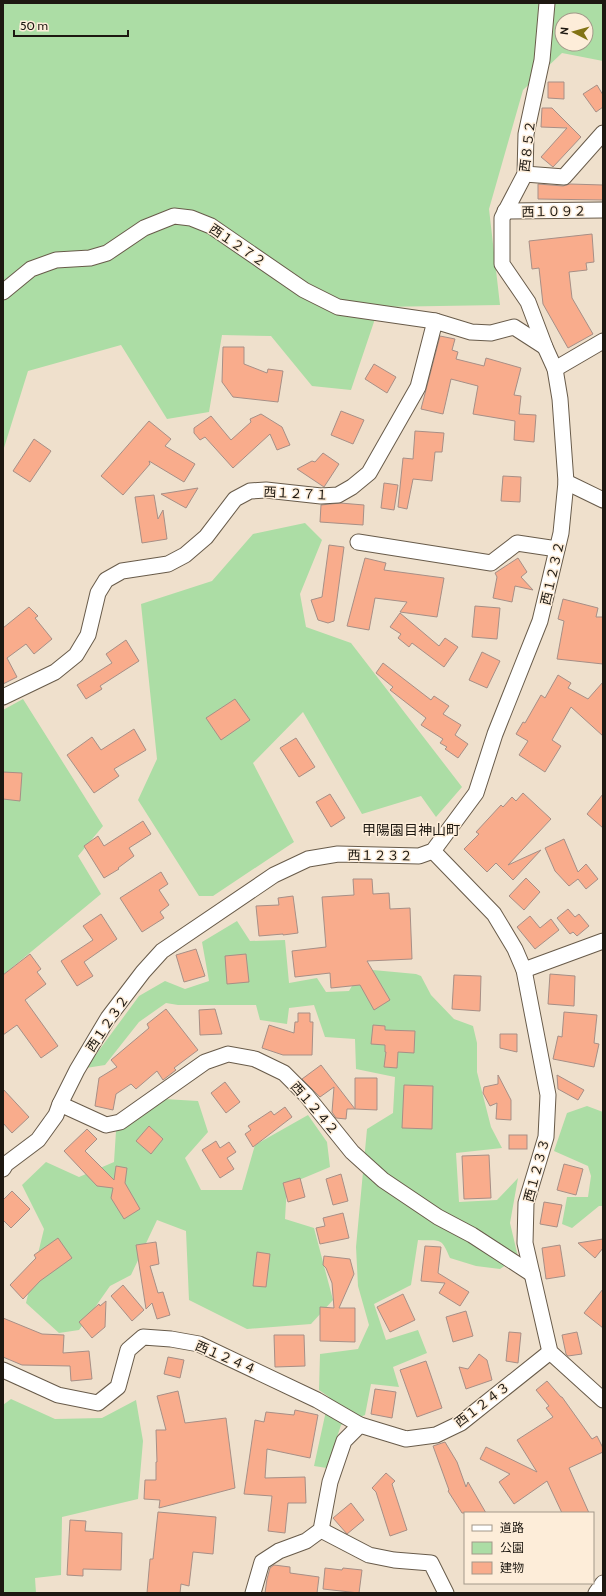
<svg xmlns="http://www.w3.org/2000/svg" width="606" height="1596" viewBox="0 0 606 1596" font-family="Cabin,'Noto Sans JP',sans-serif">
  <style>
    .green { fill: #acdda5; fill-rule: evenodd }
    .building { fill: #f9ac8c; stroke: #a78f86 }
    .lines { fill: none; stroke-linecap: round; stroke-linejoin: round }
    .street-casing { stroke: #685b4a; stroke-width: 17 }
    .street { stroke: #fff; stroke-width: 15 }
    .labels { text-anchor: middle; dominant-baseline: central; stroke-width: 3; stroke-linejoin: round; paint-order: stroke }
    .street-label { font-size: 13px; fill: #1d1811; stroke: #fdedd9 }
    .neighbourhood-label { font-size: 14px; fill: #1d1811; stroke: #fdedd9 }
  </style>
  <rect width="100%" height="100%" fill="#efe0cc"/>
  <g class="green">
    <path d="M 3,3 L 603,3 L 603,61 L 562,53 L 523,90 L 489,209 L 500,305 L 379,307 L 351,390 L 312,386 L 271,336 L 222,335 L 209,412 L 167,419 L 121,345 L 28,371 L 3,451 ZM 562,20 L 586,20 L 586,44 L 562,44 Z"/>
    <polygon points="305,523 322,540 300,594 306,627 351,643 462,787 436,817 421,796 362,814 303,712 253,763 294,842 213,896 199,896 138,800 157,759 141,604 212,581 253,534"/>
    <polygon points="23,699 103,826 78,856 101,894 3,975 3,710"/>
    <path d="M 237,921 L 250,941 L 285,940 L 289,983 L 317,978 L 326,992 L 349,991 L 362,969 L 416,974 L 421,976 L 431,995 L 454,1019 L 473,1026 L 477,1043 L 477,1072 L 491,1127 L 502,1148 L 456,1153 L 459,1202 L 497,1200 L 518,1178 L 510,1223 L 518,1257 L 500,1269 L 476,1266 L 450,1258 C 441,1236 440,1241 418,1240 L 411,1285 L 374,1304 L 386,1340 L 418,1330 L 427,1353 L 393,1367 L 399,1387 L 371,1384 L 365,1415 L 341,1425 L 327,1468 L 314,1466 L 329,1397 L 319,1390 L 320,1354 L 358,1349 L 369,1325 L 358,1286 L 356,1247 L 367,1129 L 393,1113 L 395,1077 L 356,1069 L 355,1039 L 325,1037 L 314,1005 L 289,1008 L 287,1024 L 260,1020 L 256,1005 L 178,1005 L 166,1003 L 139,1022 L 105,1065 L 86,1068 L 139,996 L 165,981 L 185,989 L 209,981 L 202,942 Z"/>
    <polygon points="164,1099 198,1101 208,1132 185,1158 201,1190 242,1190 255,1145 308,1115 327,1142 330,1167 287,1185 285,1219 314,1228 333,1300 311,1324 247,1329 189,1300 186,1231 157,1220 131,1275 110,1286 79,1330 59,1333 26,1303 44,1229 22,1185 46,1162 79,1177 114,1162 116,1131"/>
    <polygon points="587,1106 603,1112 603,1206 599,1206 572,1228 562,1224 567,1197 588,1197 591,1176 588,1166 554,1151 567,1113"/>
    <polygon points="11,1399 55,1419 102,1418 136,1400 143,1441 138,1499 62,1517 61,1575 35,1578 36,1593 3,1593 3,1405"/>
  </g>
  <g class="building">
    <polygon points="548,82 564,82 564,99 548,98"/>
    <polygon points="597,85 603,95 603,107 596,112 583,94"/>
    <polygon points="542,108 552,108 581,137 553,167 541,157 567,128 541,127"/>
    <polygon points="538,184 563,186 570,184 603,185 603,200 538,199"/>
    <polygon points="592,234 594,262 586,263 587,270 569,272 572,298 593,334 568,348 543,304 539,268 532,269 529,241"/>
    <polygon points="440,336 455,339 452,350 458,352 456,359 484,366 486,358 521,368 514,395 521,396 519,414 536,415 534,442 514,440 515,421 473,414 478,386 451,379 443,414 421,409"/>
    <polygon points="223,347 244,347 244,364 267,373 268,369 283,371 278,402 233,397 222,382"/>
    <polygon points="374,364 396,377 387,393 365,379"/>
    <polygon points="341,411 364,420 353,444 331,435"/>
    <polygon points="261,414 282,427 290,445 277,450 270,434 233,468 205,437 200,440 194,433 194,428 211,416 231,440 251,422 250,419"/>
    <polygon points="149,421 171,439 165,446 195,464 184,482 149,461 150,464 123,495 101,476"/>
    <polygon points="415,431 444,433 442,452 435,452 432,481 413,479 407,509 398,507 403,458 413,459"/>
    <polygon points="34,439 51,451 30,482 13,471"/>
    <polygon points="323,453 339,464 324,487 297,469 312,461 315,462"/>
    <polygon points="503,476 521,477 520,502 501,501"/>
    <polygon points="384,483 398,485 394,510 381,508"/>
    <polygon points="198,488 186,508 161,494"/>
    <polygon points="154,495 158,519 163,510 167,539 142,543 135,497"/>
    <polygon points="340,503 364,505 363,525 320,522 321,505"/>
    <polygon points="329,545 344,547 334,621 328,623 318,620 311,600 322,597"/>
    <polygon points="365,558 386,563 384,570 444,578 437,617 400,612 407,602 375,598 369,630 347,626"/>
    <polygon points="518,558 527,572 521,577 533,590 515,586 512,602 493,598 497,577 495,573"/>
    <polygon points="563,599 598,608 596,617 603,617 603,664 557,659 564,621 558,619"/>
    <polygon points="475,606 500,608 497,639 472,637"/>
    <polygon points="29,607 38,616 35,618 52,639 34,654 26,644 7,658 17,677 3,684 3,628"/>
    <polygon points="400,613 439,646 445,638 458,647 444,667 412,643 409,647 398,638 401,634 390,627"/>
    <polygon points="126,640 139,661 100,686 102,689 86,699 77,685 112,663 106,654"/>
    <polygon points="482,652 500,661 487,688 469,680"/>
    <polygon points="383,663 431,700 434,696 449,706 443,714 461,725 455,735 468,744 458,758 445,749 447,747 440,743 443,739 421,725 426,718 390,690 393,687 376,673"/>
    <polygon points="558,675 571,683 568,688 588,699 603,682 603,736 571,707 552,740 561,746 545,772 519,755 528,741 516,734 523,722 525,723 541,695 545,698"/>
    <polygon points="235,699 250,720 221,740 206,718"/>
    <polygon points="134,729 146,750 114,769 119,776 94,793 67,755 92,737 101,750"/>
    <polygon points="296,738 315,767 299,777 280,748"/>
    <polygon points="3,772 22,773 20,801 3,799"/>
    <polygon points="523,793 551,819 508,865 541,850 513,880 496,863 487,872 464,849 479,834 476,832 501,805 503,807 512,797 516,801"/>
    <polygon points="330,794 345,818 331,827 316,802"/>
    <polygon points="603,794 603,828 587,814"/>
    <polygon points="143,821 151,834 129,848 134,856 118,868 119,869 104,878 84,846 98,836 104,846"/>
    <polygon points="564,839 578,872 586,864 598,879 586,889 578,879 569,886 555,871 545,848"/>
    <polygon points="161,872 168,884 159,890 169,905 160,912 164,918 142,932 120,898"/>
    <polygon points="526,878 540,892 524,910 509,896"/>
    <polygon points="353,879 372,879 373,894 389,893 390,909 410,908 412,959 367,961 390,1000 374,1010 360,985 331,988 330,973 295,977 292,951 326,947 322,897 354,895"/>
    <polygon points="293,896 298,933 283,935 283,934 259,936 256,906 279,905 278,898"/>
    <polygon points="568,909 575,917 579,914 589,926 577,936 573,932 570,934 557,918"/>
    <polygon points="101,914 117,939 84,962 93,976 77,986 61,961 93,940 83,926"/>
    <polygon points="530,916 540,928 551,919 559,930 535,949 517,927"/>
    <polygon points="196,949 205,976 184,982 176,955"/>
    <polygon points="30,954 41,969 37,972 46,984 25,1000 58,1046 41,1058 17,1025 3,1035 3,975"/>
    <polygon points="246,954 249,982 227,984 225,956"/>
    <polygon points="550,974 575,976 574,1006 548,1004"/>
    <polygon points="454,975 481,976 480,1011 452,1009"/>
    <polygon points="166,1009 198,1050 174,1068 176,1070 163,1080 157,1071 136,1089 131,1084 116,1094 113,1110 95,1106 99,1078 117,1067 111,1060 149,1028 147,1024"/>
    <polygon points="215,1009 222,1034 200,1035 199,1010"/>
    <polygon points="564,1012 597,1015 594,1043 599,1044 594,1067 553,1059 558,1036 562,1037"/>
    <polygon points="298,1013 310,1013 310,1022 313,1022 312,1055 283,1055 262,1048 269,1025 294,1033 295,1022 298,1022"/>
    <polygon points="373,1025 385,1026 385,1030 415,1031 414,1053 398,1052 397,1068 384,1067 386,1052 385,1052 385,1045 371,1044"/>
    <polygon points="500,1034 517,1034 517,1052 500,1048"/>
    <polygon points="321,1065 355,1109 347,1109 346,1119 336,1118 332,1112 334,1087 320,1097 302,1079"/>
    <polygon points="498,1075 511,1100 511,1120 496,1119 497,1103 490,1106 483,1093 484,1087 498,1084"/>
    <polygon points="557,1075 584,1090 578,1100 558,1089"/>
    <polygon points="355,1078 377,1078 377,1110 355,1109"/>
    <polygon points="225,1082 240,1102 226,1113 211,1093"/>
    <polygon points="404,1085 433,1086 432,1129 402,1128"/>
    <polygon points="3,1089 29,1117 12,1133 3,1123"/>
    <polygon points="285,1107 292,1117 253,1147 245,1134 251,1130 248,1126 271,1111 274,1115"/>
    <polygon points="149,1126 163,1139 151,1154 136,1141"/>
    <polygon points="87,1129 97,1139 85,1151 114,1180 116,1166 127,1168 125,1183 140,1209 124,1219 111,1198 113,1188 97,1186 64,1151"/>
    <rect x="509" y="1135" width="18" height="14"/>
    <polygon points="216,1141 220,1148 229,1142 236,1152 227,1158 234,1169 220,1178 202,1150"/>
    <polygon points="489,1155 491,1198 464,1199 462,1156"/>
    <polygon points="564,1164 583,1169 576,1195 557,1190"/>
    <polygon points="341,1174 348,1201 333,1205 326,1179"/>
    <polygon points="300,1178 305,1197 288,1202 283,1183"/>
    <polygon points="12,1191 30,1209 11,1228 3,1220 3,1200"/>
    <polygon points="544,1202 562,1205 557,1227 540,1224"/>
    <polygon points="343,1213 349,1238 320,1244 316,1228 325,1226 323,1218"/>
    <polygon points="58,1238 72,1258 40,1281 23,1299 10,1285 36,1258 34,1255"/>
    <polygon points="603,1239 603,1248 595,1258 578,1243"/>
    <polygon points="156,1242 159,1264 150,1266 158,1293 163,1292 170,1315 157,1319 152,1303 146,1309 136,1245"/>
    <polygon points="560,1245 565,1276 546,1279 542,1248"/>
    <polygon points="425,1246 441,1247 438,1273 469,1292 460,1306 439,1293 445,1283 421,1281"/>
    <polygon points="257,1252 270,1254 266,1287 253,1286"/>
    <polygon points="324,1256 350,1259 354,1274 339,1308 355,1308 355,1342 320,1341 320,1307 334,1308 332,1283 326,1268 323,1265"/>
    <polygon points="123,1285 144,1310 132,1321 111,1296"/>
    <polygon points="603,1289 603,1328 584,1313"/>
    <polygon points="403,1294 415,1320 390,1332 377,1307"/>
    <polygon points="106,1301 105,1327 92,1338 79,1322 99,1304 100,1306"/>
    <polygon points="466,1311 473,1336 453,1342 446,1317"/>
    <polygon points="3,1318 42,1334 64,1335 63,1353 89,1351 92,1379 71,1381 70,1366 22,1365 3,1357"/>
    <polygon points="509,1332 521,1333 518,1363 506,1361"/>
    <polygon points="577,1332 582,1354 568,1356 566,1354 562,1335"/>
    <polygon points="274,1335 304,1335 305,1366 275,1367"/>
    <polygon points="479,1354 487,1360 492,1380 466,1389 459,1367 468,1369"/>
    <polygon points="168,1357 184,1360 180,1378 164,1374"/>
    <polygon points="426,1361 442,1408 417,1417 400,1370"/>
    <polygon points="547,1381 561,1397 562,1397 592,1439 597,1436 603,1448 603,1452 569,1468 589,1513 562,1513 547,1481 514,1504 499,1482 510,1474 480,1459 486,1447 537,1472 517,1440 553,1417 546,1408 549,1406 536,1390"/>
    <polygon points="375,1389 396,1392 392,1418 371,1414"/>
    <polygon points="178,1391 185,1423 226,1418 235,1488 159,1508 160,1500 144,1499 145,1480 156,1480 156,1462 157,1462 156,1430 166,1430 157,1396"/>
    <polygon points="295,1410 318,1415 310,1458 267,1449 265,1478 305,1477 306,1503 288,1503 285,1533 268,1531 272,1496 244,1494 255,1420 264,1422 266,1412 294,1415"/>
    <polygon points="445,1442 457,1462 466,1487 468,1482 486,1513 462,1513 448,1491 449,1490 433,1446"/>
    <polygon points="386,1473 395,1481 392,1484 407,1530 390,1536 376,1492 372,1488"/>
    <polygon points="351,1503 364,1520 347,1534 333,1518"/>
    <polygon points="158,1512 216,1517 213,1554 193,1552 189,1586 181,1584 180,1593 147,1593 150,1559 153,1559"/>
    <polygon points="70,1520 86,1521 85,1531 122,1533 121,1570 83,1569 83,1576 67,1575"/>
    <polygon points="274,1565 290,1567 290,1573 319,1577 317,1593 265,1593 267,1579 270,1568"/>
    <polygon points="325,1568 342,1570 343,1568 362,1570 359,1593 323,1589"/>
  </g>
  <g class="lines">
    <g class="street-casing">
      <g id="street">
        <polyline points="525,174 564,177 603,133"/>
        <polyline points="505,211 603,210"/>
        <polyline points="3,292 31,269 56,260 90,258 107,253 144,228 174,216 191,218 211,226 304,290 338,307 435,321"/>
        <polyline points="555,369 603,341"/>
        <polyline points="566,482 603,500"/>
        <polyline points="358,542 491,563 517,543 557,549"/>
        <polyline points="3,697 55,672 76,655 88,635 98,593 106,580 122,571 168,564 185,555 206,537 235,499 250,491 266,490 321,496 338,495 352,487 369,473 418,387 435,321 471,332 491,333 514,327 545,347"/>
        <polyline points="433,851 494,914 515,949 524,970 548,1095 546,1137 526,1203 525,1243 550,1352 603,1400"/>
        <polyline points="524,970 603,941"/>
        <polyline points="60,1104 106,1125 120,1122 205,1062 228,1054 255,1059 284,1073 306,1095 352,1152 383,1180 438,1217 472,1235 532,1274"/>
        <polyline points="3,1169 6,1164 38,1140 56,1115 60,1104 77,1070 108,1018 143,972 162,951 274,875 308,859 338,854 419,856 433,851 476,793 495,734 540,621 561,533 566,482 560,399 555,369 545,347 528,302 502,264 502,218 525,174 526,134 542,60 547,3"/>
        <polyline points="3,1370 58,1395 98,1403 118,1387 128,1350 143,1337 171,1339 199,1344 317,1400 360,1425"/>
        <polyline points="321,1530 369,1555 394,1560 431,1563 446,1593"/>
        <polyline points="253,1593 262,1562 279,1551 306,1541 321,1530 330,1482 344,1441 360,1425 406,1439 436,1435 461,1423 550,1352"/>
        <polyline points="596,1593 603,1583"/>
      </g>
    </g>
    <use href="#street" class="street"/>
  </g>
  <g class="labels">
    <g class="street-label">
      <text transform="translate(527 146) rotate(-83)">西８５２</text>
      <text transform="translate(554 211) rotate(-1)">西１０９２</text>
      <text transform="translate(238 245) rotate(34)">西１２７２</text>
      <text transform="translate(296 493) rotate(3)">西１２７１</text>
      <text transform="translate(552 573) rotate(-77)">西１２３２</text>
      <text transform="translate(380 855) rotate(1)">西１２３２</text>
      <text transform="translate(107 1023) rotate(-56)">西１２３２</text>
      <text transform="translate(315 1108) rotate(49)">西１２４２</text>
      <text transform="translate(536 1170) rotate(-75)">西１２３３</text>
      <text transform="translate(226 1357) rotate(23)">西１２４４</text>
      <text transform="translate(482 1404) rotate(-37)">西１２４３</text>
    </g>
    <g class="neighbourhood-label">
      <text x="411" y="830">甲陽園目神山町</text>
    </g>
  </g>
  <rect width="606" height="1596" fill="none" stroke="#1d1811" stroke-width="8"/>
  <rect x="464" y="1512" width="130" height="72" fill="#fdedd9" stroke="#a39889"/>
  <rect x="472" y="1525" width="20" height="6" fill="#ffffff" stroke="#a39889"/>
  <text x="500" y="1532" font-size="12" fill="#1d1811">道路</text>
  <rect x="472" y="1542" width="20" height="12" fill="#acdda5" stroke="#a39889"/>
  <text x="500" y="1552" font-size="12" fill="#1d1811">公園</text>
  <rect x="472" y="1562" width="20" height="12" fill="#f9ac8c" stroke="#a39889"/>
  <text x="500" y="1572" font-size="12" fill="#1d1811">建物</text>
  <g transform="translate(574 32) rotate(276)"><circle r="19" fill="#fdedd9" stroke="#a39889"/>
  <path d="M0-3L7 15L0 10L-7 15Z" fill="#827314"/>
  <text y="-6" font-size="11" font-weight="bold" text-anchor="middle" fill="#1d1811">N</text>
  </g>
  <path d="M14 30v6h114v-6" fill="none" stroke="#1d1811" stroke-width="2"/>
  <text x="20" y="30" font-size="12" fill="#1d1811" stroke="#fdedd9" stroke-width="3" paint-order="stroke">50 m</text>
</svg>
